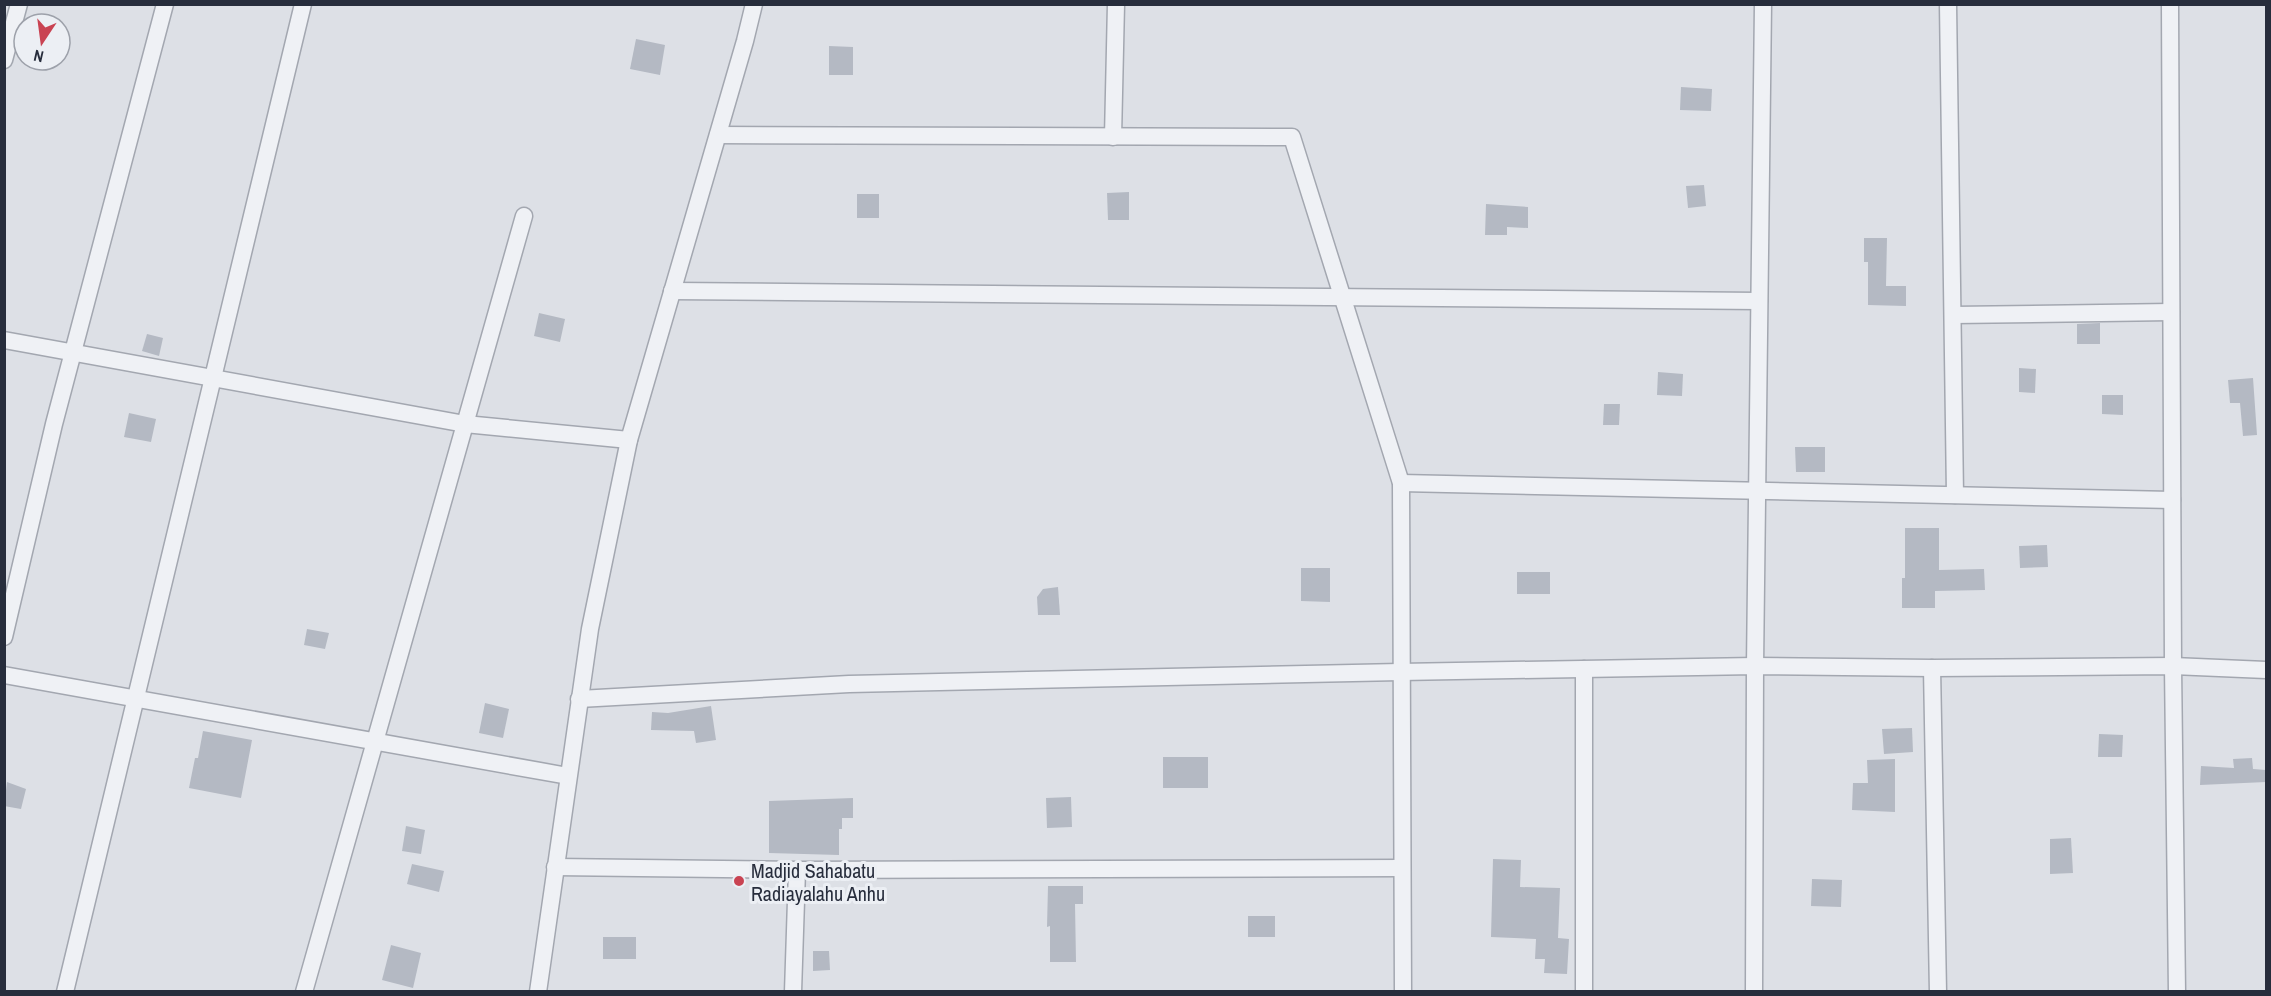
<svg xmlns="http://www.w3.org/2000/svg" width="2271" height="996" viewBox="0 0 2271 996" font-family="'Archivo Narrow',sans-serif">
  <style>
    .building { fill: #b4b9c3 }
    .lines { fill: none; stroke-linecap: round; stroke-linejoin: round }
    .street-casing { stroke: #a3a7b0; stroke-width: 19 }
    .street { stroke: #eff1f5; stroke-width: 16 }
    .poi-dot { fill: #c94352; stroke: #eceff4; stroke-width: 2 }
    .labels { text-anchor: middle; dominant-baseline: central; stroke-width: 6; stroke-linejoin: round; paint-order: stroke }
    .poi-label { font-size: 20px; fill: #272d3c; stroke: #eceff4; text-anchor: start }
  </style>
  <rect width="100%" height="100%" fill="#dde0e6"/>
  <g class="building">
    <polygon points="636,39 665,45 660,75 630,69"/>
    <polygon points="829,46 853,47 853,75 829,75"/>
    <polygon points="1681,87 1712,89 1711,111 1680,110"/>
    <polygon points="1704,185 1706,206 1688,208 1686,186"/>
    <polygon points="1129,192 1129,220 1108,220 1107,193"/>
    <rect x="857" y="194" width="22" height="24"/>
    <polygon points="1486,204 1528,207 1528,228 1507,227 1507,235 1485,235"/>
    <polygon points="1864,238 1887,238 1886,286 1906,286 1906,306 1868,305 1868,262 1864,262"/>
    <polygon points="539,313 565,319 560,342 534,336"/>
    <polygon points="2100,323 2100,344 2077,344 2077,324"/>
    <polygon points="147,334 163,338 159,356 142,351"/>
    <polygon points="2019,368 2036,369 2035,393 2019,392"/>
    <polygon points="1658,372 1683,374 1682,396 1657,395"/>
    <polygon points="2253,378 2257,435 2243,436 2240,403 2230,403 2228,380"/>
    <polygon points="2102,395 2123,395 2123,415 2102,414"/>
    <polygon points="1604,404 1620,404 1619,425 1603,425"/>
    <polygon points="129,413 156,419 151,442 124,437"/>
    <polygon points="1795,447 1825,447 1825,472 1796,472"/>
    <polygon points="1905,528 1939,528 1939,570 1984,569 1985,590 1935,591 1935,608 1902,608 1902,578 1905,578"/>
    <polygon points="2047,545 2048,567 2020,568 2019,546"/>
    <polygon points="1301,568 1330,568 1330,602 1301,601"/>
    <rect x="1517" y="572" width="33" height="22"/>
    <polygon points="1058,587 1060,615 1038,615 1037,597 1043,589"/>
    <polygon points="307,629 329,633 325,649 304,645"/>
    <polygon points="485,703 509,709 503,738 479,733"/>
    <polygon points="711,706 716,740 696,743 694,731 651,730 652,712 668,713"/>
    <polygon points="1912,728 1913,752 1884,754 1882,729"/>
    <polygon points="203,731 252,740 241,798 189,788 195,758 198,758"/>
    <polygon points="2099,734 2123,735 2122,757 2098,757"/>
    <rect x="1163" y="757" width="45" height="31"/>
    <polygon points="2252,758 2253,769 2266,770 2266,782 2200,785 2201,766 2234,768 2233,759"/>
    <polygon points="1895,759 1895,812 1852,810 1853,783 1868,783 1867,760"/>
    <polygon points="7,782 26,789 21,809 4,806"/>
    <polygon points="1071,797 1072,827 1047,828 1046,798"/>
    <polygon points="853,798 853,818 842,818 842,829 839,829 839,855 769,853 769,801"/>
    <polygon points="406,826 425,830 421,854 402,851"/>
    <polygon points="2071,838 2073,873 2050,874 2050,839"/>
    <polygon points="1493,859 1521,860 1520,887 1560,888 1558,938 1569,939 1567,974 1544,973 1545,959 1535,959 1536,939 1491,937"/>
    <polygon points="412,864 444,871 439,892 407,884"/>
    <polygon points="1812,879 1842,880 1841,907 1811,906"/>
    <polygon points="1048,886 1083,886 1083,904 1075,904 1076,962 1050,962 1050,926 1047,927"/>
    <rect x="1248" y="916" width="27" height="21"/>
    <rect x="603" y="937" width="33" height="22"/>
    <polygon points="391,945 421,953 413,988 382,980"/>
    <polygon points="813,951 829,951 830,970 813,971"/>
  </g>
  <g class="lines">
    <g class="street-casing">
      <g id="street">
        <polyline points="1948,4 1955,495"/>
        <polyline points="2170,4 2173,666 2177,992"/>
        <polyline points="4,60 19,4"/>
        <polyline points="718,135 1292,137 1401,483 1403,992"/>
        <polyline points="1113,137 1116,4"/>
        <polyline points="672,291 1759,301"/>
        <polyline points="1953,315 2171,312"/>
        <polyline points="4,340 465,424 629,440"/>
        <polyline points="1401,483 2172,500"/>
        <polyline points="4,637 54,424 165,4"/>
        <polyline points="1932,668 1938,992"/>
        <polyline points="1584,669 1584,992"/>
        <polyline points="4,675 568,776"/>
        <polyline points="579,699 849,684 1400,672 1755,666 1932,668 2173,666 2266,670"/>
        <polyline points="555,867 797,870 1402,868"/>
        <polyline points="65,992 303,4"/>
        <polyline points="304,992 524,216"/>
        <polyline points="538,992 590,629 629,440 745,41 754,4"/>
        <polyline points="793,992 797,870"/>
        <polyline points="1754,992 1755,666 1763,4"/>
      </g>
    </g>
    <use href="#street" class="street"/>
  </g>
  <circle class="poi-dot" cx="739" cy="881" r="6"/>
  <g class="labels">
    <g class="poi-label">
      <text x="751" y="870">Madjid Sahabatu<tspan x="751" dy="23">Radiayalahu Anhu</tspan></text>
    </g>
  </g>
  <rect width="2271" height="996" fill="none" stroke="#272d3c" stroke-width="12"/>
  <g transform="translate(42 42) rotate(193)"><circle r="28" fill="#eceff4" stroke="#9da1aa" stroke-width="1.5"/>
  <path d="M0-4.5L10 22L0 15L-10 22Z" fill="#c94352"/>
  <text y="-9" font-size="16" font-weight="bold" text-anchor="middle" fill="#272d3c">N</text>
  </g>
</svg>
